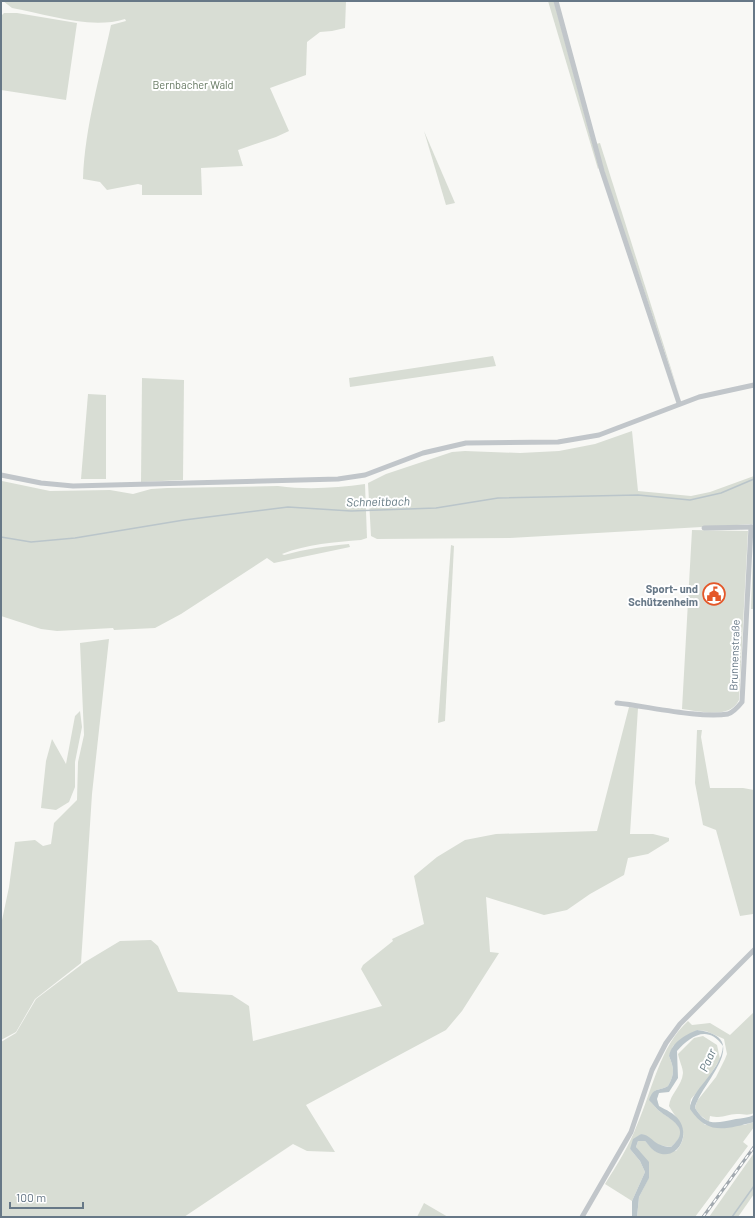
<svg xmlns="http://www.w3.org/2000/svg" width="755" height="1218" viewBox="0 0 755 1218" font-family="Barlow,sans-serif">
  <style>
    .green { fill: #d8ddd4 }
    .water { fill: #bac5ca }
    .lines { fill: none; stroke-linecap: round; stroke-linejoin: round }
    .stream { stroke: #bac5ca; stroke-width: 1.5 }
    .minor { stroke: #c1c6ca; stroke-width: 5 }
    .rail-casing { stroke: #a2a9af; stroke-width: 3 }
    .rail { stroke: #fff; stroke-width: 1.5; stroke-dasharray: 4.5; stroke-linecap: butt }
    .labels { text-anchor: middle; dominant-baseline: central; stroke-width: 4; stroke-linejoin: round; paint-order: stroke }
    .park-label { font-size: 11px; fill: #667962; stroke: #fff }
    .poi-label { font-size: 11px; font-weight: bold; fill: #677887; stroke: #fff; text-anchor: end }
    .street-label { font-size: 11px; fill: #677887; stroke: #fff }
    .water-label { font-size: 12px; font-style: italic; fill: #637982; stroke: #fff }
  </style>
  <rect width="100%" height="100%" fill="#f8f8f5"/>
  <g class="green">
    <path d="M 3,1 L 346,1 L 345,28 L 332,31 L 320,32 L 307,42 L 306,75 L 270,88 L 289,131 L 276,137 L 238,150 L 243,166 L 201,168 L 202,195 L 142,195 L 142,185 L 138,184 L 107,190 L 100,182 L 83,179 C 85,126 100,77 111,25 L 126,21 L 125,19 C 90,30 47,14 12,8 Z"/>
    <polygon points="548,1 554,1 599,168 598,169"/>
    <polygon points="4,13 17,13 77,23 66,100 1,90 2,15"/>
    <polygon points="424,131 455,203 446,205"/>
    <polygon points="600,143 680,397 609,187 596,144"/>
    <polygon points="493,356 496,366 350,387 349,378"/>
    <polygon points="142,378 184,380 183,480 141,482"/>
    <polygon points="88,394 106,395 106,479 81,479"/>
    <polygon points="632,431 638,491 691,496 710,492 754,476 754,524 510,538 377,539 371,536 368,483 386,474 452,452 465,451 520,453 559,451 595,444"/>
    <path d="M 2,481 L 50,491 L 110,490 L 133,494 L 151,489 L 167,488 L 278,486 C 307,490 336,488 365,484 L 367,538 L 361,540 C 335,542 307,544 282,554 L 284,555 C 305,549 327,546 349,544 L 350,547 L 274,563 L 267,558 L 181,614 L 155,628 L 114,630 L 113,628 L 57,631 L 41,629 L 1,616 Z"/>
    <path d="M 692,530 L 748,531 L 739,700 C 729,720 700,711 682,709 Z"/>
    <polygon points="754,532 754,609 751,609"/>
    <polygon points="451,545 454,546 445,721 438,723"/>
    <polygon points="109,639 92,794 81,963 35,999 16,1032 1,1040 1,925 9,887 15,842 35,840 43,846 51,844 54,823 77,800 78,762 84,735 80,643"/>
    <polygon points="629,707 638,708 630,834 653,834 669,838 669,841 648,854 628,858 624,875 590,894 567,910 544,915 486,897 490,952 499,953 462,1011 446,1030 306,1105 335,1152 307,1151 293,1144 184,1217 1,1217 1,1042 16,1033 36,999 85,962 120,941 151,940 158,946 178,992 232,995 249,1006 253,1041 382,1006 361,969 363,965 393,941 392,939 424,924 414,876 437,857 465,840 496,834 597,831"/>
    <polygon points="80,711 82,727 75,762 75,787 69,802 56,810 41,808 46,761 52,739 66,764 75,716"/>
    <polygon points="697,730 702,730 701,737 710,788 743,788 754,790 754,917 753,914 740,916 716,830 703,825 695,783"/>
    <path d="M 754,1012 L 754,1113 C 748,1116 744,1114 737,1114 C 726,1114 724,1119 710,1116 L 709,1122 L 700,1115 L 695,1108 L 697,1101 L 716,1077 L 725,1059 L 727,1054 L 724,1039 L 706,1031 L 697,1030 L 673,1046 L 669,1056 C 674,1068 675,1074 668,1086 C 658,1092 654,1086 650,1100 C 652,1103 655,1107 658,1110 C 670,1120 694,1127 671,1147 L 658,1145 L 641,1134 L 630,1149 L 640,1161 L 645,1172 L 632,1201 L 605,1184 C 617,1165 629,1146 637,1125 C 652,1091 660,1046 688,1021 L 692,1025 L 710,1023 L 730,1035 Z"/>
    <path d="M 703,1036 L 717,1045 L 720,1059 L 705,1083 L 691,1099 L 690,1104 L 705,1125 L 744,1125 L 754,1122 L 754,1127 L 743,1142 L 748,1146 L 695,1217 L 637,1217 L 639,1197 L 649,1177 L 636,1147 L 638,1141 L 645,1141 L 656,1152 L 676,1151 C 692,1133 678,1122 669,1106 C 670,1094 682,1086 683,1073 C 683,1068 679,1060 678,1054 L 694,1038 Z"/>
    <polygon points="754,1153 754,1194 738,1217 709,1217"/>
    <polygon points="424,1203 448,1217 417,1217"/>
  </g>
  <path class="water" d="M 697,1030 C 755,1037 700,1084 695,1108 C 707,1127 716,1123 736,1119 C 742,1118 748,1118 754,1115 L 754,1122 C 726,1129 708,1136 690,1109 C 690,1090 721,1072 723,1046 C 708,1024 690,1036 677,1051 L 678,1078 L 669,1092 L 659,1093 L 657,1099 L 659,1106 C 666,1110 674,1113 679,1120 C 691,1137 676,1162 656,1152 C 652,1150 648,1144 645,1141 L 638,1141 L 636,1147 L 649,1162 L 649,1178 L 639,1197 L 637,1217 L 632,1217 L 632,1201 L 645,1172 L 640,1161 L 630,1149 L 633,1139 L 641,1134 C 654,1136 652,1146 671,1147 C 693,1128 670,1120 658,1110 C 655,1107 652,1103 649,1100 C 654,1086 658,1092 668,1086 C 675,1074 674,1068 669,1056 C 672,1042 685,1035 697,1030 Z"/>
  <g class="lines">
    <g class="stream">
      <polyline points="1,537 31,542 75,538 184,520 288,507 351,511 436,508 498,498 638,495 690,500 721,493 754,479"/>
      <polyline points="732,1217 754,1186"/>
    </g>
    <g class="minor">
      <polyline points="556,1 602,171 679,403"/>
      <polyline points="1,475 41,483 73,486 338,479 365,475 423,453 466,443 558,442 599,435 699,397 754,385"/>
      <polyline points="704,528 753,527"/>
      <path d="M 617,703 C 646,706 701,719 728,714 C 734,712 738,707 742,702 L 751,527"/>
      <polyline points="582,1217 631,1132 652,1070 666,1043 680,1024 754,950"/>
    </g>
    <g class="rail-casing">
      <polyline id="rail" points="703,1217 754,1147"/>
    </g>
    <use href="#rail" class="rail"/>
  </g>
  <defs>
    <g id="civic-ring" transform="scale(1.15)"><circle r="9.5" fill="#fff" stroke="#e45729" stroke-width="1.5"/><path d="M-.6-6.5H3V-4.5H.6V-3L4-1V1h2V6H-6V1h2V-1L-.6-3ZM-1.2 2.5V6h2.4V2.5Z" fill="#e45729"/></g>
  </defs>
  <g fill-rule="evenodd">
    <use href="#civic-ring" x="714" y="594"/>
  </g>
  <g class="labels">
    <g class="park-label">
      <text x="193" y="84">Bernbacher Wald</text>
    </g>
    <g class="poi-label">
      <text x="698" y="588">Sport- und<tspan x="698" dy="13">Schützenheim</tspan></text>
    </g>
    <g class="street-label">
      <text transform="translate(734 655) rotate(-88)">Brunnenstraße</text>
    </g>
    <g class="water-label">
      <text transform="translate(378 501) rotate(-1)">Schneitbach</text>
      <text transform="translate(707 1060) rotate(-66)">Paar</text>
    </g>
  </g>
  <rect width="755" height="1218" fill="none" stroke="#677887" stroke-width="4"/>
  <path d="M10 1202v6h73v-6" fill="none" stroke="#677887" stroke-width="2"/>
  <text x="16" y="1202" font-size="12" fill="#677887" stroke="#ffffff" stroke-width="3" paint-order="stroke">100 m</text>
</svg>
